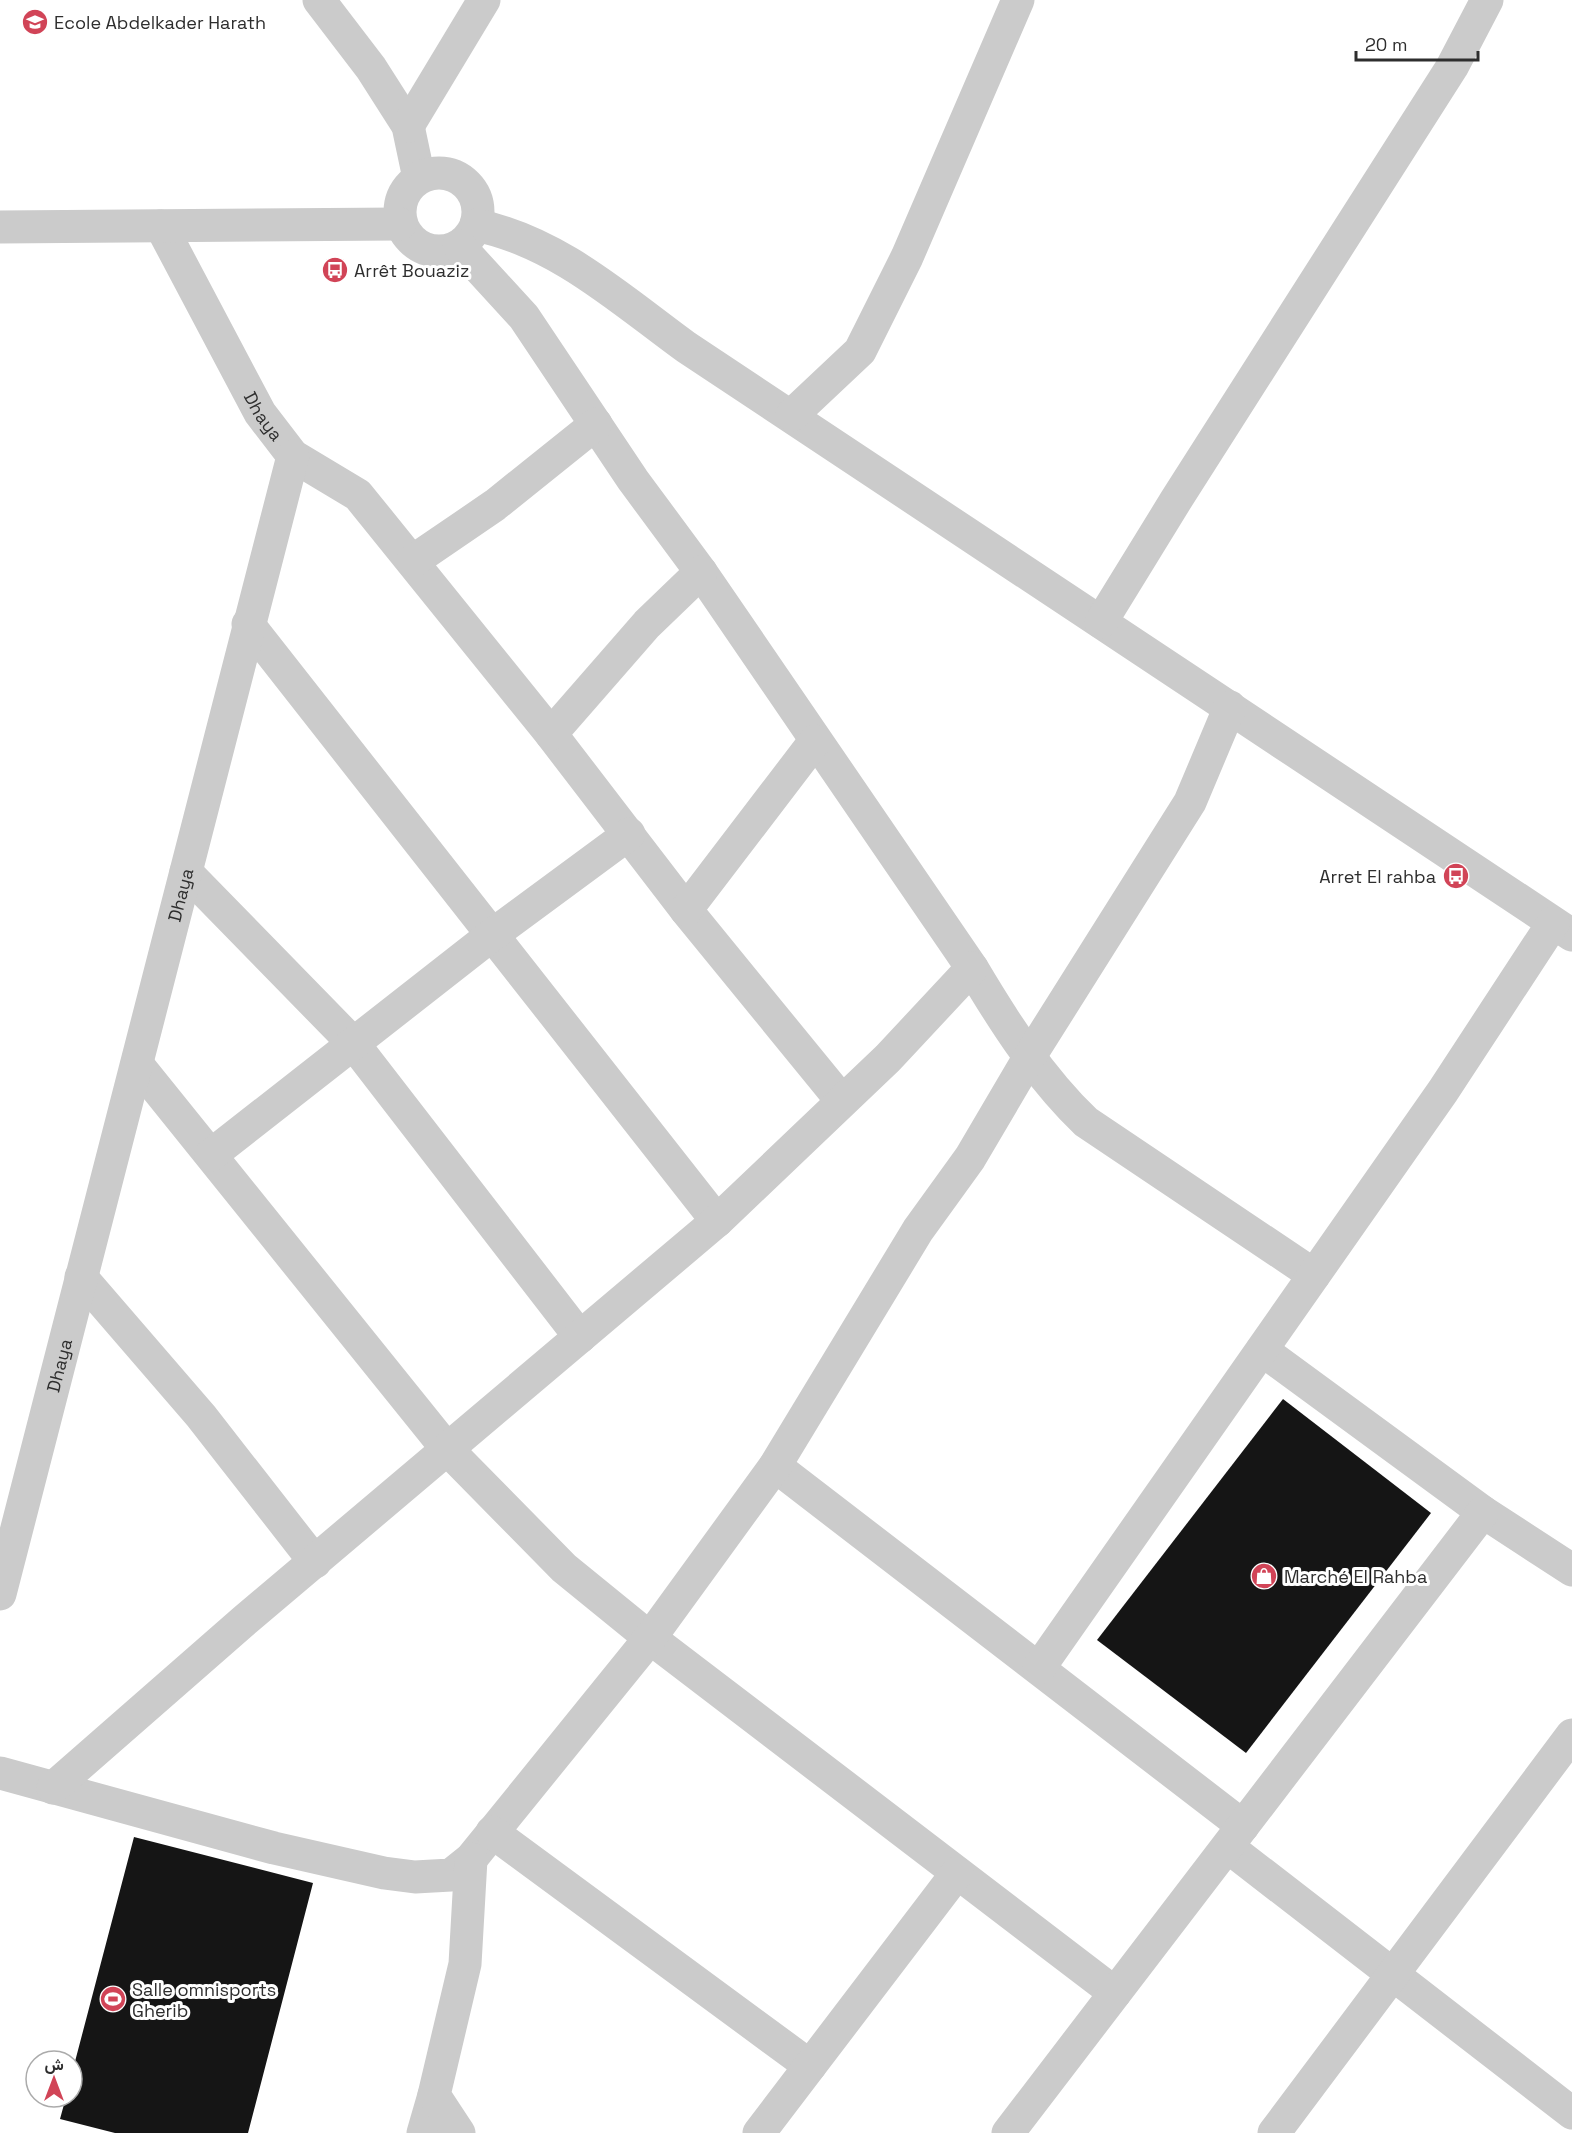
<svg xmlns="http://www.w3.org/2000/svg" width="1572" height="2133" viewBox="0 0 1572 2133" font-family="'Space Grotesk',Vazirmatn,sans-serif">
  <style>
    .building { fill: #151515 }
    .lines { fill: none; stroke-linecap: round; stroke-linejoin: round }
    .minor { stroke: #cbcbcb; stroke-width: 33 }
    .labels { text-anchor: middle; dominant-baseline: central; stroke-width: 6; stroke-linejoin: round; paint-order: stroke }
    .poi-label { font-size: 18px; fill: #2e2e2e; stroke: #fff; text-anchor: start }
    .street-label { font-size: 18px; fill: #2e2e2e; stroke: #fff }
  </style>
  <rect width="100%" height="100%" fill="#fff"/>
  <g class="building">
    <polygon points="1283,1399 1431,1513 1246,1753 1097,1640"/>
    <polygon points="134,1837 313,1883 248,2133 115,2133 60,2119 66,2097 72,2097 72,2073"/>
  </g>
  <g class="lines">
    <g class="minor">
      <polyline points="319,0 371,68 408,126 419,178"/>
      <polyline points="408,126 484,0"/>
      <circle cx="439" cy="212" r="39"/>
      <path d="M 476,225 C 558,242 620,299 686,347 L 1572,935"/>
      <path id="s1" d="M 161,226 L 260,413 L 293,456 L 358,495 L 551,734 L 686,910 L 842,1101"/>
      <polyline points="0,227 400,224"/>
      <path d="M 459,246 L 524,317 L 633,480 L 701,572 L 972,968 C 1004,1022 1040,1078 1086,1122 L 1314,1275"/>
      <polyline points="792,415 860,351 907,257 1018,0"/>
      <polyline points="413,561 495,505 596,424"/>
      <polyline points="1101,622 1176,500 1452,67 1487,0"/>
      <polyline points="248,624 717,1221"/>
      <polyline points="551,734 647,624 701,572"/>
      <polyline points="186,872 353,1043 580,1337"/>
      <polyline points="686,910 815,741"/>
      <polyline points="137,1064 447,1449 564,1568 650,1638 1115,1993"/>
      <polyline points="211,1155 492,935 629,834"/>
      <polyline points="81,1277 201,1416 315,1562"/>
      <polyline points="1262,1350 1483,1512 1572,1570"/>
      <polyline points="775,1466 1243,1826"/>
      <path id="s2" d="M 0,1594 L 293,456"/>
      <polyline points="1039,1668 1443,1091 1553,923"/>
      <polyline points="0,1773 274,1848 384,1873 415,1877 451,1875 471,1859 650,1638 775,1466 918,1230 970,1158 1030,1056 1190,802 1230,707"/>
      <polyline points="53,1788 245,1620 717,1221 888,1058 972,968"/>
      <polyline points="492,1832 810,2066"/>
      <polyline points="1228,1847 1572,2113"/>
      <polyline points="423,2133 434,2095"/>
      <polyline points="459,2133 434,2095 465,1964 471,1859"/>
      <polyline points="759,2133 957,1873"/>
      <polyline points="1008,2133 1483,1512"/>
      <polyline points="1274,2133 1572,1735"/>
    </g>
  </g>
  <defs>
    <g id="school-disc" transform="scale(1.35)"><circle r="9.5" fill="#d14457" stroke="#fff"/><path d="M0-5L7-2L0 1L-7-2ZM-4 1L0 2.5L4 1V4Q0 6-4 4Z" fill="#fff"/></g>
    <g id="bus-disc" transform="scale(1.35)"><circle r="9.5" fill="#d14457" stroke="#fff"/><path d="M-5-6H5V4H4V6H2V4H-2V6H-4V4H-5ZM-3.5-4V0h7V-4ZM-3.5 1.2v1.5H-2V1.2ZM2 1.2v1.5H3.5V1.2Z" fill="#fff"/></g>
    <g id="shop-disc" transform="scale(1.35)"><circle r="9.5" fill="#d14457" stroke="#fff"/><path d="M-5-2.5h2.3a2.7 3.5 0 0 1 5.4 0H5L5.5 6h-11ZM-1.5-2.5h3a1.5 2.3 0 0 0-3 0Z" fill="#fff"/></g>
    <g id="stadium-disc" transform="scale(1.35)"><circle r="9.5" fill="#d14457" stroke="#fff"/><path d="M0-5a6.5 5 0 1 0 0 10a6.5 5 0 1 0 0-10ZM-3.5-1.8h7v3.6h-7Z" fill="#fff"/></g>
  </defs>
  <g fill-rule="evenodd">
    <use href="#school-disc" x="35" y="22"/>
    <use href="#bus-disc" x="335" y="270"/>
    <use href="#bus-disc" x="1456" y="876"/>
    <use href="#shop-disc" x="1264" y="1576"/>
    <use href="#stadium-disc" x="113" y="1999"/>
  </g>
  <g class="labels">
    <g class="poi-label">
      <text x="54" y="22">Ecole Abdelkader Harath</text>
      <text x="354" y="270">Arrêt Bouaziz</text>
      <text x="1436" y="876" text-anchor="end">Arret El rahba</text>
      <text x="1284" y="1576">Marché El Rahba</text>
      <text x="132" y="1989">Salle omnisports<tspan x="132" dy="21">Gherib</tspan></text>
    </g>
    <g class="street-label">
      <text stroke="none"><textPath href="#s1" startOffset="216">Dhaya</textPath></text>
      <text stroke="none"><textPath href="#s2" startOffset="722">Dhaya</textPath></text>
      <text stroke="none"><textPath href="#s2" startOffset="236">Dhaya</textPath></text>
    </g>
  </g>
  <g transform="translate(54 2079)"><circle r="28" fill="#ffffff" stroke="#ababab" stroke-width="1.5"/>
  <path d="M0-4.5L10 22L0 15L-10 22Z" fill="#d14457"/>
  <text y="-9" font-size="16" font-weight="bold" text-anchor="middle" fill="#2e2e2e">ش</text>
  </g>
  <path d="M1356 51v9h122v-9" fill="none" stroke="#2e2e2e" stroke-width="3"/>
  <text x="1365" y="51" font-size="18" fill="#2e2e2e" stroke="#ffffff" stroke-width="4.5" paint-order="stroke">20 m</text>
</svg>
